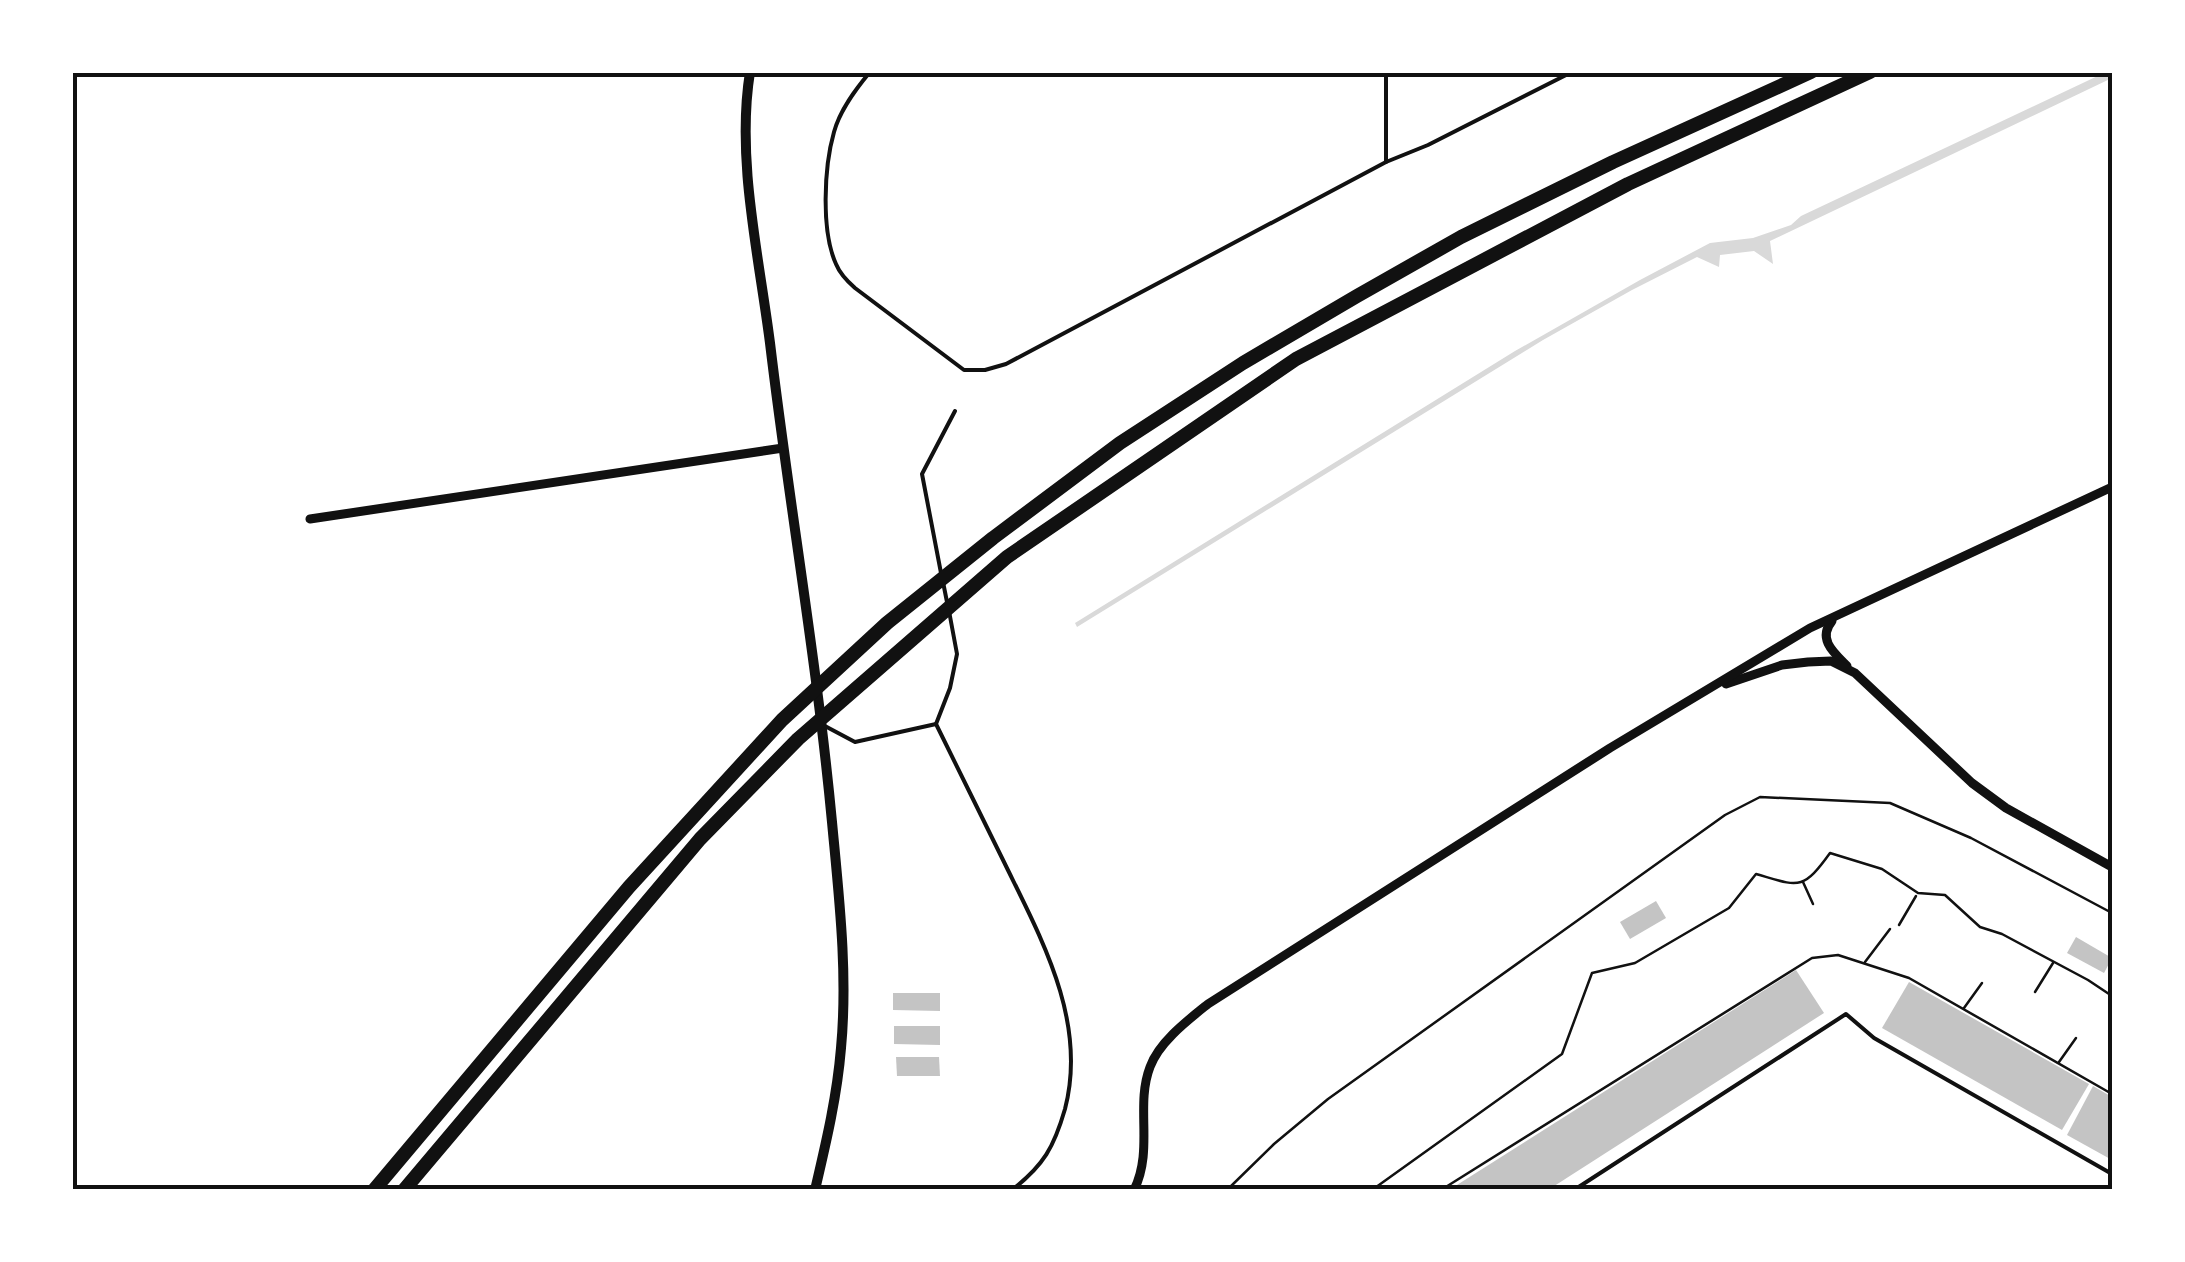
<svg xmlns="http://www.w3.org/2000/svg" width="2185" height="1262" viewBox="0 0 2185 1262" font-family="Mulish,sans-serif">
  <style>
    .water { fill: #d9d9d9 }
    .building { fill: #c4c4c4 }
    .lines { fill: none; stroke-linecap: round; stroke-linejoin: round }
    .path { stroke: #111; stroke-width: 2.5 }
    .service { stroke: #111; stroke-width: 4 }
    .minor { stroke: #111; stroke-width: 9 }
    .tertiary { stroke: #111; stroke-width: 10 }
    .trunk { stroke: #111; stroke-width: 14 }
    .neatline { fill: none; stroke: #111; stroke-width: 4 }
  </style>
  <rect width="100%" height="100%" fill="#fff"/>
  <polygon class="water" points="2104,73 2112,73 2112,78 1770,241 1773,264 1754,251 1720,255 1719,267 1697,257 1632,290 1543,340 1077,627 1075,623 1515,351 1640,280 1710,243 1753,238 1791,225 1801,216"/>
  <g class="building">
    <polygon points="1656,901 1666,918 1630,939 1620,922"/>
    <polygon points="2076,937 2112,958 2104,973 2067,953"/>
    <polygon points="1796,970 1824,1013 1548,1190 1449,1190"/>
    <polygon points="1909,982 2089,1084 2062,1130 1882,1028"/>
    <polygon points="893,993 940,993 940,1011 893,1010"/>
    <polygon points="894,1026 940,1026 940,1045 894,1044"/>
    <polygon points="896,1057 939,1057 940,1076 897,1076"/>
    <polygon points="2093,1086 2112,1097 2112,1160 2067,1135"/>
  </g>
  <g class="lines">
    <g class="path">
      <polyline points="1803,882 1813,904"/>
      <polyline points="1899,925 1916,896"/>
      <polyline points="1865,962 1890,929"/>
      <polyline points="2035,992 2053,963"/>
      <polyline points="1964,1008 1982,983"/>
      <polyline points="2059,1062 2076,1038"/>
      <polyline points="1227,1190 1274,1144 1328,1099 1725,815 1760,797 1890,803 1971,838 2112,913"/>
      <path d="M 1372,1190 L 1562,1054 L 1592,973 L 1635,963 L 1729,908 L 1756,874 C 1798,886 1802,892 1830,853 L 1882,869 L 1918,893 L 1945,895 L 1980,927 L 2002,934 L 2088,980 L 2112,996"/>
      <polyline points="1441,1190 1812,958 1838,955 1909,978 2112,1094"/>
    </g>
    <g class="service">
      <path d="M 870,72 C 855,90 840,110 834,132 C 824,167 821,231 836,264 C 840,274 847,281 855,288 L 964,370 L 985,370 L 1006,364 L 1386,162 L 1428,145 L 1572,72"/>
      <polyline points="1386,72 1386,162"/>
      <polyline points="941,573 922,474 955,411"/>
      <polyline points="943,582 947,602"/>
      <path d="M 949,611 L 957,654 L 950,688 L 936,724 C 959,770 981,816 1004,862 C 1041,938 1088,1021 1065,1109 C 1054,1147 1044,1165 1012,1190"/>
      <polyline points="823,725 855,742 936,724"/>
      <polyline points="1574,1190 1846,1014 1874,1038 2112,1174"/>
    </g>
    <g class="minor">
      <polyline points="310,519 783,448"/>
      <path d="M 1832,621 C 1817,639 1834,653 1847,666"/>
      <polyline points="1726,684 1782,665 1808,662 1831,661 1855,673 1972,783 2006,808 2112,867"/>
      <path d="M 1134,1190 C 1154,1150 1135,1106 1150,1067 C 1159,1042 1188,1020 1208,1004 L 1610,748 L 1810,628 L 2112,487"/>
    </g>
    <path class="tertiary" d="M 750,72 C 736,159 759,256 770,343 C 789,503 817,662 832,822 C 839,897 848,973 841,1048 C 837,1097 826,1143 815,1190"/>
    <g class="trunk">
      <polyline points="374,1190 629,887 782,720 887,623 993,538 1120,443 1243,363 1357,296 1461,237 1613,162 1811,72"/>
      <polyline points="404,1190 700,839 798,739 1007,557 1296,359 1628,184 1870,72"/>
    </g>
  </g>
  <rect width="2185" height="1262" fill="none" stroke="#ffffff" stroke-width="150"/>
  <rect x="75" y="75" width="2035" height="1112" class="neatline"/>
</svg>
